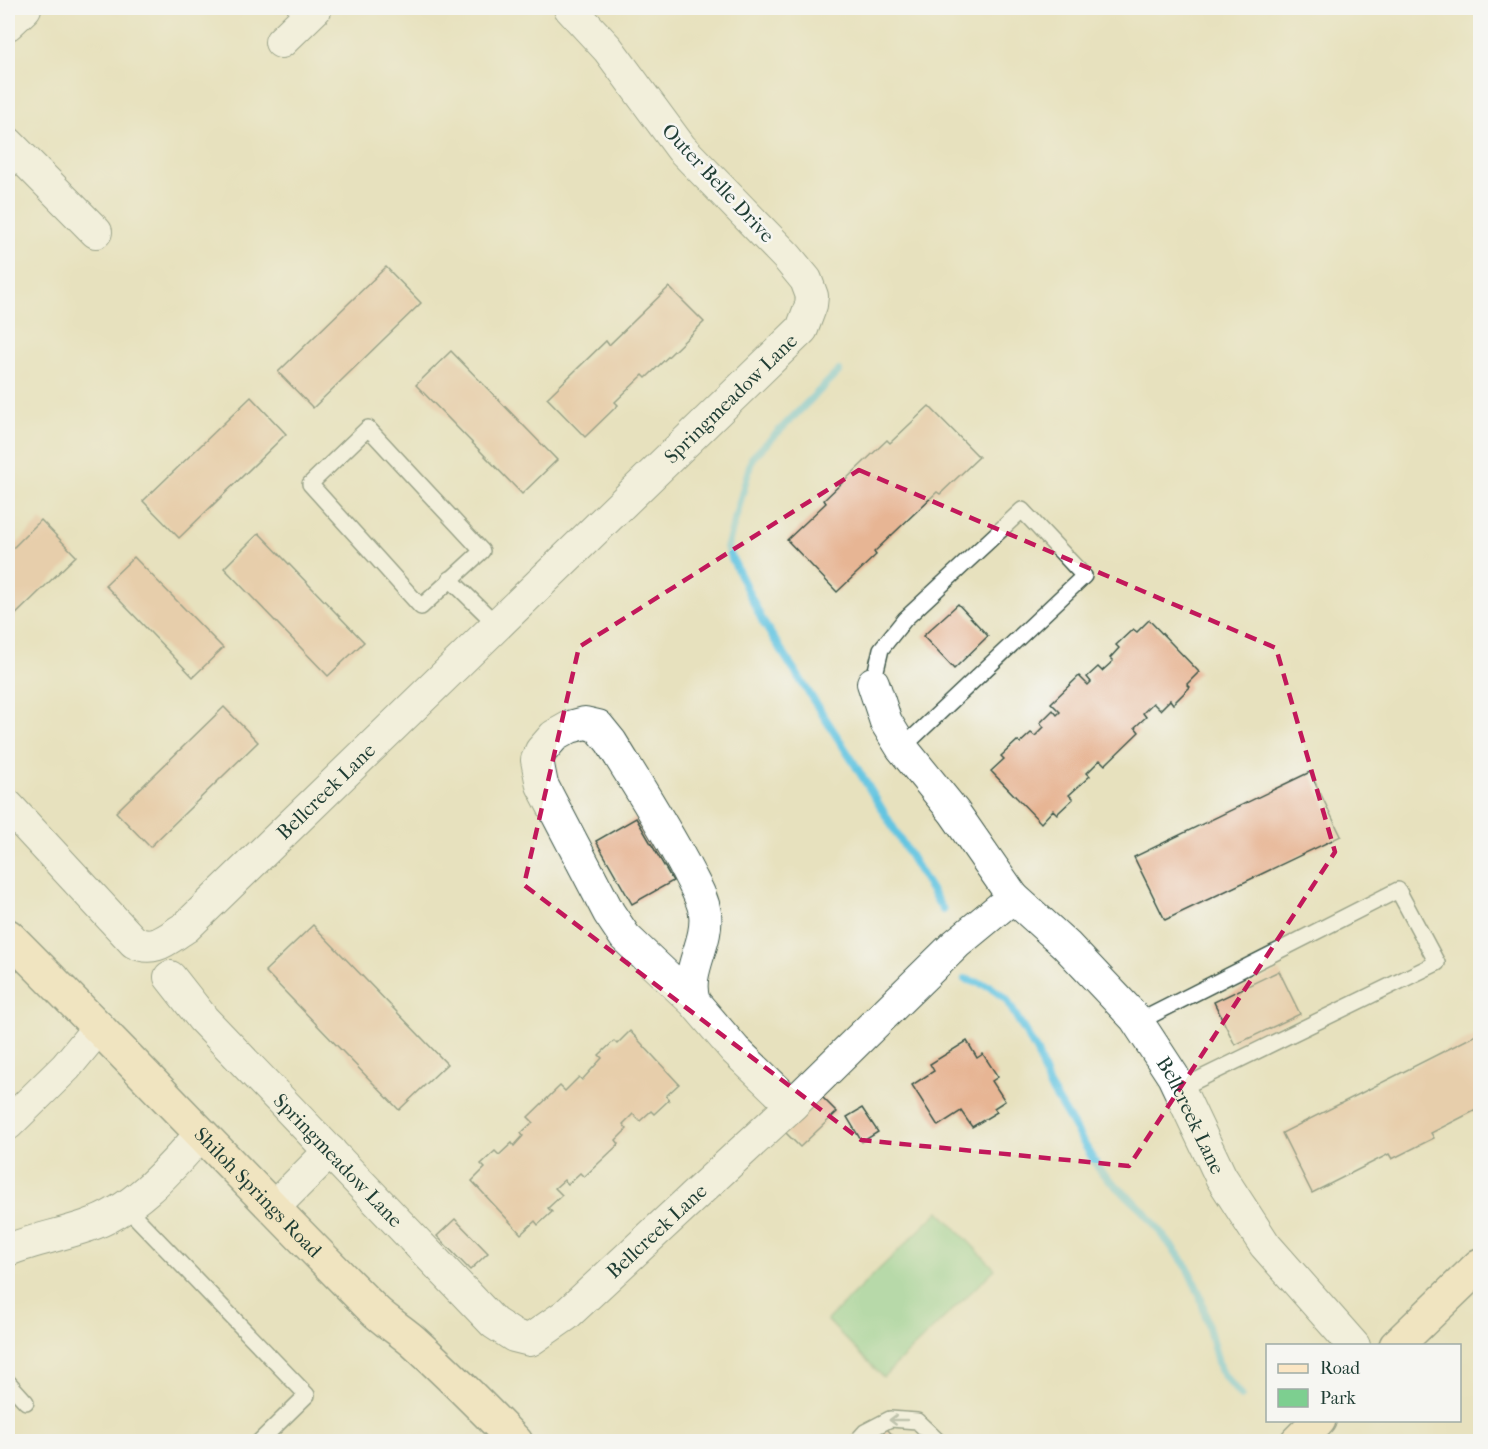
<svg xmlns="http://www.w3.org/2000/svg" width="1488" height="1449" viewBox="0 0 1488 1449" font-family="'IM FELL French Canon',serif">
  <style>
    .green { fill: #7dcf90; stroke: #4e8662; stroke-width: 1.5 }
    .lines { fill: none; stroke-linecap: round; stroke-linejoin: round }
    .stream { stroke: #63c5e1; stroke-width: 8 }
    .building { fill: #e7b594 }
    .lane-casing { stroke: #3d5649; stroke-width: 18 }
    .street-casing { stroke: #3d5649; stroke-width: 34 }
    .secondary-casing { stroke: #3d5649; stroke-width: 36 }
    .lane { stroke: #fff; stroke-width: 15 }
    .street { stroke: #fff; stroke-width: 32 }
    .secondary { stroke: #fbe6c4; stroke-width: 33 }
    .oneway { stroke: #8f9e9a }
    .marked { fill: none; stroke: #c2185b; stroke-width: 4.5; stroke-dasharray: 12 8; stroke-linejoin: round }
    .labels { text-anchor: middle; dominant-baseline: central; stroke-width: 5; stroke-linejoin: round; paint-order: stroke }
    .street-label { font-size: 20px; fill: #1f3d34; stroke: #f6f6f2 }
  </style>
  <rect width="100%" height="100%" fill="#f6f6f2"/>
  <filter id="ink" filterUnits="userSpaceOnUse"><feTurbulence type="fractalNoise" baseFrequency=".0167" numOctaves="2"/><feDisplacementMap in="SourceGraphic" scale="12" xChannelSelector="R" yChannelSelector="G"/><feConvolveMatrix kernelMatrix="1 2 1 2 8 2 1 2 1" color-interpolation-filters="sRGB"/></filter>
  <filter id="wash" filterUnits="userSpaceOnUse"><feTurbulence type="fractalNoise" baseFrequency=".008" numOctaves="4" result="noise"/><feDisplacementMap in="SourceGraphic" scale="24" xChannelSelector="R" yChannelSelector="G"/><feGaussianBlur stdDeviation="1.35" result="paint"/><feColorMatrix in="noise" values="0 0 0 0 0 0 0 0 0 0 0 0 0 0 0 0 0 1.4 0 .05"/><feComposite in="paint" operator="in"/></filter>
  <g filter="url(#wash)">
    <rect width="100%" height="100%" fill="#e7e1be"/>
    <polygon class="green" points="939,1211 995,1269 883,1377 827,1320"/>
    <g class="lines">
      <g class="stream">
        <polyline points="839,371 752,458 727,548 763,622 854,763 943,910"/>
        <polyline points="965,979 989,986 1006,999 1037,1052 1048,1084 1101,1172 1143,1210 1186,1265 1200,1295 1220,1370 1241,1396"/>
      </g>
    </g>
    <g id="blocks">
      <g class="building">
        <polygon points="386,267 421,303 313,408 278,372"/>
        <polygon points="669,287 704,322 646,378 643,375 615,402 618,405 585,437 547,398 606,341 609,345"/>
        <polygon points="451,351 557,460 522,494 416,385"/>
        <polygon points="251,397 286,434 179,538 143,501"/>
        <polygon points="929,406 979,457 940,494 937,492 874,552 876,555 837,592 787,540 826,503 824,500 887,440 890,443"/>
        <polygon points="41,520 76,556 8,622 8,553"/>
        <polygon points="259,533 364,642 328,676 224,568"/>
        <polygon points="134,557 223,648 193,677 105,585"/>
        <polygon points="958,604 988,636 954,669 923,636"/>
        <polygon points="1149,620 1199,672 1187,684 1190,687 1173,704 1170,700 1160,710 1153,703 1143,713 1146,717 1135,727 1139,732 1105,765 1100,760 1087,773 1090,776 1069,795 1073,799 1057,814 1053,810 1041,823 991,771 1004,759 1001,756 1017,741 1020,743 1031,733 1035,736 1044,727 1040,723 1053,710 1057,715 1060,712 1051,703 1079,676 1088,685 1091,682 1087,677 1098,667 1102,671 1113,661 1110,658 1119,648 1116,645 1133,629 1137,632"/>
        <polygon points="224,707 258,742 150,847 116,812"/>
        <polygon points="1310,772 1341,836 1165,920 1134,857"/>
        <polygon points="636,818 673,881 632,904 596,841"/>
        <polygon points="313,925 447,1064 399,1110 265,971"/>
        <polygon points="1279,971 1300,1014 1235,1045 1214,1002"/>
        <polygon points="630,1031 679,1084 666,1096 669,1100 654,1114 651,1111 640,1121 633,1114 623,1124 627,1129 616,1140 619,1144 584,1177 580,1173 568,1184 564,1180 555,1188 562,1195 548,1208 552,1212 538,1225 535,1221 521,1234 472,1181 485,1168 481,1164 495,1151 499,1155 512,1143 514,1146 523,1136 521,1133 533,1122 528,1117 560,1086 565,1091 579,1077 582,1080 602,1058 599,1055 614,1041 617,1044"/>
        <polygon points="1478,1034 1480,1038 1480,1108 1431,1133 1434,1138 1392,1159 1389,1154 1312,1193 1282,1133"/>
        <polygon points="967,1041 977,1058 983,1054 998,1077 992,1081 1005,1101 994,1108 997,1112 972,1127 961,1111 938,1126 912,1085 934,1071 930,1064"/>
        <polygon points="822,1097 837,1112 800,1147 785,1132"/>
        <polygon points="862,1108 878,1132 862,1142 847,1117"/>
        <polygon points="455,1219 488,1253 470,1270 437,1236"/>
        <polygon points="887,1429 899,1442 874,1442"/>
      </g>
    </g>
  </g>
  <g filter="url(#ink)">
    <use href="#blocks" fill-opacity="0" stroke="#3d5649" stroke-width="1.5"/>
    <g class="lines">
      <g class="lane-casing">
        <g id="lane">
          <polygon points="368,428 482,551 421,607 310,484"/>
          <polyline points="450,579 497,625"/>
          <polyline points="873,683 881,649 905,619 1022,510 1084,576 902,748"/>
          <polyline points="1138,1022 1398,890 1437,963 1179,1089"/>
          <polyline points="126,1207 307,1395 259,1442"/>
          <polyline points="8,1382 26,1402"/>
          <polyline points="856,1442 865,1432 890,1419 917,1421 939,1442"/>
        </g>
      </g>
      <g class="street-casing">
        <g id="street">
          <polyline points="8,24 25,8"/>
          <polyline points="281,42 316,8"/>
          <polyline points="8,143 96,232"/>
          <path id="s1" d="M 873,683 L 886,722 L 902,748 L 954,812 L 1013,897 L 1066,945 L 1135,1018 L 1173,1076 L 1221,1177 L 1265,1245 L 1354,1346"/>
          <path id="s2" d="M 8,806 L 134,942 C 155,953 168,938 186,927 L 802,329 L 811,305 L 812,296 L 806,280 L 787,257 L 681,148 L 608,49 L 570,8"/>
          <path id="s3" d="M 170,977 L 203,1019 L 494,1323 L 514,1336 L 530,1340 L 566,1315 L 792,1105 L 956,944 L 1013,897"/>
          <path d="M 694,1002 C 684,971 709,944 705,913 C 703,899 695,886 689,874 C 666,829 638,786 611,742 L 598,726 L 585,723 L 570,727 L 554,736 L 541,751 L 537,760 L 542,785 L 609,913 L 625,937 L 694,1002 L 735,1050 L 792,1105"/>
          <polyline points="8,1124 66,1067 99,1027"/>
          <polyline points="273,1208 330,1151"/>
          <path d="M 8,1250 C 33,1240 61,1235 87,1226 C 134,1211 169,1170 201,1134"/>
        </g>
      </g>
      <g class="secondary-casing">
        <g id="secondary">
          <path id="s4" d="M 8,936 C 131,1059 250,1186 373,1309 C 386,1322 402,1331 415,1343 C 450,1375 483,1408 516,1442"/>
          <polyline points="1396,1346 1480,1265"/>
          <polyline points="1297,1442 1319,1420"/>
        </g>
      </g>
      <use href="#lane" class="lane"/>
      <use href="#street" class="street"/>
      <use href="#secondary" class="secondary"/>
    </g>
    <defs><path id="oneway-shaft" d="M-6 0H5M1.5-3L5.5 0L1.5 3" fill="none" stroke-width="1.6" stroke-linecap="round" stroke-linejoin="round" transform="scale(1.5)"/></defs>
    <use class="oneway" href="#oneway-shaft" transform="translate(898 1420) rotate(-180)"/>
  </g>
  <path d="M0 0H1488V1449H0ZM 859,470 L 1276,648 L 1335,852 L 1129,1166 L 861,1140 L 524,885 L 579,647 Z" fill="#e7e1be" fill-opacity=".55" fill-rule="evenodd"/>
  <path class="marked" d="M 859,470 L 1276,648 L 1335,852 L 1129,1166 L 861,1140 L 524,885 L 579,647 Z"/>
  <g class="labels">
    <g class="street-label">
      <text transform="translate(718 183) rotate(47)">Outer Belle Drive</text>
      <text stroke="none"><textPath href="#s2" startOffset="1002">Springmeadow Lane</textPath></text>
      <text stroke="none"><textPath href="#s2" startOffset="438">Bellcreek Lane</textPath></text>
      <text stroke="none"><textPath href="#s1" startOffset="542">Bellcreek Lane</textPath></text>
      <text stroke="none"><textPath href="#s3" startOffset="249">Springmeadow Lane</textPath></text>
      <text stroke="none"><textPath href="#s4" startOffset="358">Shiloh Springs Road</textPath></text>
      <text stroke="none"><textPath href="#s3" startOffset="682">Bellcreek Lane</textPath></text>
    </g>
  </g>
  <rect width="1488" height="1449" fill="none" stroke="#f6f6f2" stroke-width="30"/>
  <rect x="1266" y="1344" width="195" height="78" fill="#f6f6f2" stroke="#a0aca6" stroke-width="1.5"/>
  <rect x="1278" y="1364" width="30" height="9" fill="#fbe6c4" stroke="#a0aca6" stroke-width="1.5"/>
  <text x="1320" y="1374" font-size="18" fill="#1f3d34">Road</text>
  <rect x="1278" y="1389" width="30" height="18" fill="#7dcf90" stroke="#a0aca6" stroke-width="1.5"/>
  <text x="1320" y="1404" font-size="18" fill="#1f3d34">Park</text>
</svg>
